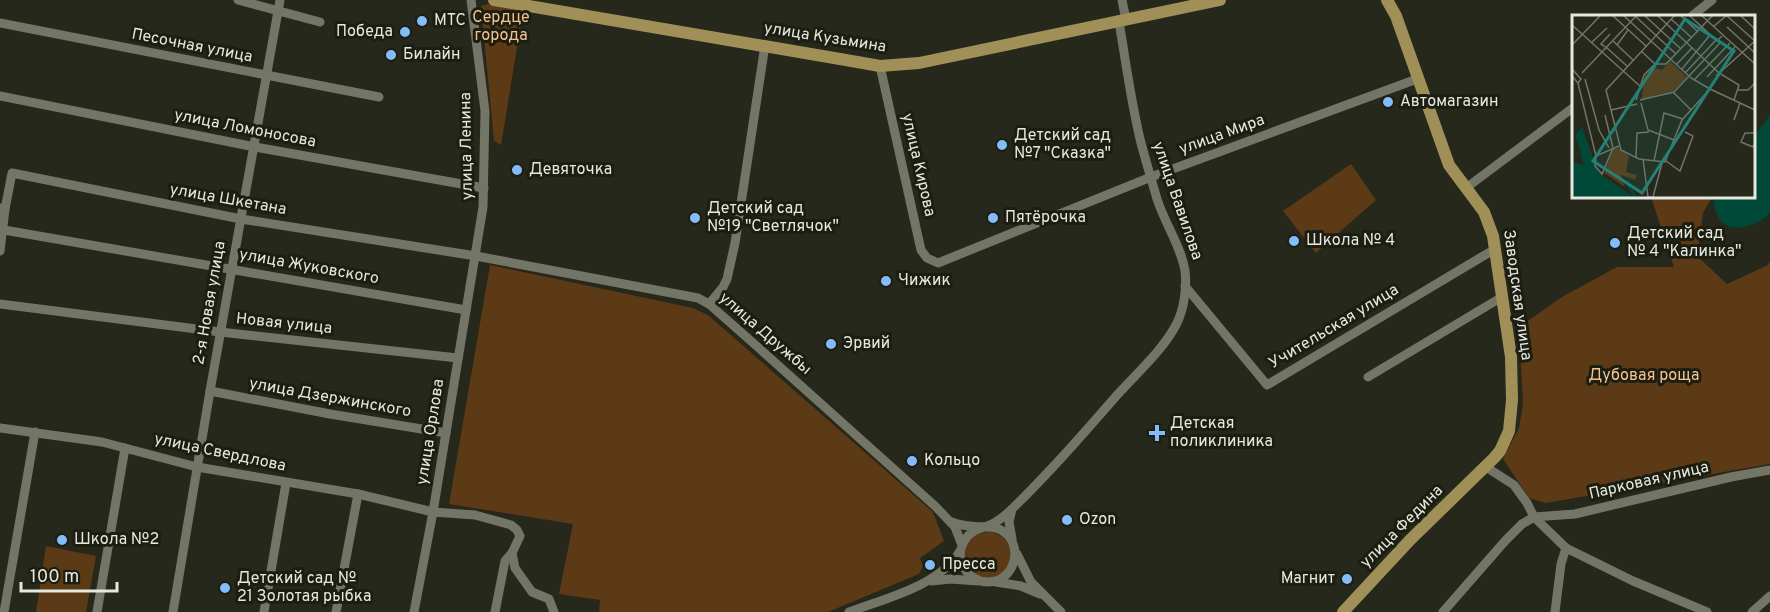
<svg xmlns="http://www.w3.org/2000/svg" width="1770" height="612" viewBox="0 0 1770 612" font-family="Overpass,sans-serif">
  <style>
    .green { fill: #5c3a15 }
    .water { fill: #004837 }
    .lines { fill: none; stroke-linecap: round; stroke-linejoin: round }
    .minor { stroke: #737666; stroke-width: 9 }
    .major { stroke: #a09058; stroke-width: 12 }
    .poi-dot { fill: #82bcfa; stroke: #1b1e11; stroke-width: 2 }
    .labels { text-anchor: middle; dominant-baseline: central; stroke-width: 6; stroke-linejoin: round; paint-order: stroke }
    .park-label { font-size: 16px; fill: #f7c18f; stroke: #1b1e11 }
    .poi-label { font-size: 16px; fill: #e6e8df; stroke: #1b1e11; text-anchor: start }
    .street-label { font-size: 16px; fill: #e6e8df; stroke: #1b1e11 }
    .inset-road { fill: none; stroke: #727569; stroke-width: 1.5 }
    .view { fill: #248179; fill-opacity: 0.15; stroke: #248179; stroke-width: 3 }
    .inset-edge { fill: none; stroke: #e6e8df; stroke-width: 3 }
  </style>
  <rect width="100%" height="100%" fill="#25281a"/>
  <g class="green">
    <polygon points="487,4 523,11 501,145 494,141 481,6"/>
    <polygon points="1351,164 1376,200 1316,253 1283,211"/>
    <polygon points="1651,197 1712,197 1703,213 1697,256 1727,284 1768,265 1770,261 1770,464 1546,503 1529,498 1503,459 1519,428 1523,404 1519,327 1562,297 1617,267 1674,267"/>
    <polygon points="490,265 693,308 708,315 933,512 944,541 920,558 923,566 919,574 828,612 599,612 600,600 559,594 573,524 449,504"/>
    <circle cx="988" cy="555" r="23"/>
    <polygon points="46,546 96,556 86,612 36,612"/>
  </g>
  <path class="water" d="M 1770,115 L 1770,213 C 1760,224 1736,234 1723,223 C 1716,217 1714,205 1713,197 L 1754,196 L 1754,136 Z"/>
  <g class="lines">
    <g class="minor">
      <polyline points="238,0 320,22"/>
      <polyline points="1122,0 1126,20"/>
      <polyline points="1692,16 1712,0"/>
      <polyline points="0,23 379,97"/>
      <polyline points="880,66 921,250 927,258 938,263 1151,177 1417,79"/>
      <polyline points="0,96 255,147 484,188"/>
      <polyline points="1466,188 1574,107"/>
      <polyline points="0,208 5,209 0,251"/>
      <polyline points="5,209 12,173 241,219 476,256 698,298 709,304 760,349 935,506 955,527 962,545"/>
      <polyline points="4,230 466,310"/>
      <polyline points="1185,286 1267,385 1495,249"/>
      <polyline points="0,304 220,332 458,358"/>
      <polyline points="709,304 723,287 727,279 735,243 765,45"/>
      <polyline points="1368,377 1502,297"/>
      <polyline points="210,391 330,414 446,433"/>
      <polyline points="0,428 102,442 197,467 358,494 433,512 475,515 511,525 517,530 520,536 512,553 515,568 532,592 549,599 554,612"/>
      <polyline points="1486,467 1514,485 1527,503 1534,517 1566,548 1633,581 1707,612"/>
      <path d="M 952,522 C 958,524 964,526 970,526 C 980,528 991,525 1001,530 C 1025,543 1016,582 988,582 C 967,582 953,558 965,540 C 971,529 982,529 992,524 C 1000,520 1007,514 1013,508 C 1050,472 1084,433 1118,394 C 1138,372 1162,351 1176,325 C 1184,310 1187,288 1185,271 C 1181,246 1165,224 1157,199 C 1152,181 1146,162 1141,143 C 1131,103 1126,62 1119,22"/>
      <polyline points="1012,539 1009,522 1012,509"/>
      <polyline points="1017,554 1031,582 1061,612"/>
      <polyline points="932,581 950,579 978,581"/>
      <polyline points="996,582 1021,586 1040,594"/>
      <polyline points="4,612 35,432"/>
      <polyline points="97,612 125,448"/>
      <polyline points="173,612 210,391 280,0"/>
      <polyline points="264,612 286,483"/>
      <polyline points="336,612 358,494"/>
      <polyline points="414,612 433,512 483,207 485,111 471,0"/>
      <polyline points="495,612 505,561 512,553"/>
      <path d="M 849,612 C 886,598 939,586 960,551"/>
      <polyline points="1443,612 1505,541 1522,524 1534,517 1575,514 1731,477 1770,470"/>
      <polyline points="1555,612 1561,564 1566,548"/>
      <polyline points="1752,612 1770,596"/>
    </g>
    <g class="major">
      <polyline points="494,0 840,59 880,66 919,63 1220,0"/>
      <polyline points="1343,612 1410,540 1494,458 1500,451 1509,431 1512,400 1511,357 1493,236 1484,212 1449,165 1396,16 1387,0"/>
    </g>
  </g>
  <g class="poi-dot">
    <circle cx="422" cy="21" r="6"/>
    <circle cx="405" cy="32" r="6"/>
    <circle cx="391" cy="55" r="6"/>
    <circle cx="1388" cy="102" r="6"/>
    <circle cx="1002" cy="145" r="6"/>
    <circle cx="517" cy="170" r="6"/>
    <circle cx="695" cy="218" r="6"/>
    <circle cx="993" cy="218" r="6"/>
    <circle cx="1294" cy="241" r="6"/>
    <circle cx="1615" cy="243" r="6"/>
    <circle cx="886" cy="281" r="6"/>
    <circle cx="831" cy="344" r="6"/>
    <path d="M1154 424h6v6h6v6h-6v6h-6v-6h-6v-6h6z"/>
    <circle cx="912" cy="461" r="6"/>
    <circle cx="1067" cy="520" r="6"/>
    <circle cx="62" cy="540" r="6"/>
    <circle cx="930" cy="565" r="6"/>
    <circle cx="1347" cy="579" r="6"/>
    <circle cx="225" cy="588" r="6"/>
  </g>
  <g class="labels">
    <g class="park-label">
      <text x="501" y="18">Сердце<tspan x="501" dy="18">города</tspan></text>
      <text x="1644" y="376">Дубовая роща</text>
    </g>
    <g class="poi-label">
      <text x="434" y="21">МТС</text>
      <text x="393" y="32" text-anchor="end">Победа</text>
      <text x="403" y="55">Билайн</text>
      <text x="1400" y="102">Автомагазин</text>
      <text x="1014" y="136">Детский сад<tspan x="1014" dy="18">№7 "Сказка"</tspan></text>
      <text x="529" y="170">Девяточка</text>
      <text x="707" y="209">Детский сад<tspan x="707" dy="18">№19 "Светлячок"</tspan></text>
      <text x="1005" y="218">Пятёрочка</text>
      <text x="1627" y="234">Детский сад<tspan x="1627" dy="18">№ 4 "Калинка"</tspan></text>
      <text x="1306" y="241">Школа № 4</text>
      <text x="898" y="281">Чижик</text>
      <text x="843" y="344">Эрвий</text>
      <text x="1170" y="424">Детская<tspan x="1170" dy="18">поликлиника</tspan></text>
      <text x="924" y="461">Кольцо</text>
      <text x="1079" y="520">Ozon</text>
      <text x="74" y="540">Школа №2</text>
      <text x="942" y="565">Пресса</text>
      <text x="237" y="579">Детский сад №<tspan x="237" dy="18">21 Золотая рыбка</tspan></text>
      <text x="1335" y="579" text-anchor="end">Магнит</text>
    </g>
    <g class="street-label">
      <text transform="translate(825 38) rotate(9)">улица Кузьмина</text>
      <text transform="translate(192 46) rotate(11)">Песочная улица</text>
      <text transform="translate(245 129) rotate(11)">улица Ломоносова</text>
      <text transform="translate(1222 135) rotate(-20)">улица Мира</text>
      <text transform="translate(467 146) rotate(-91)">улица Ленина</text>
      <text transform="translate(918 165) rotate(77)">улица Кирова</text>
      <text transform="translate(228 200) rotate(10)">улица Шкетана</text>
      <text transform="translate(1177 201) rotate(71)">улица Вавилова</text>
      <text transform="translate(309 267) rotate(10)">улица Жуковского</text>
      <text transform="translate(1517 295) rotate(82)">Заводская улица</text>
      <text transform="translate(210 303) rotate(-80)">2-я Новая улица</text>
      <text transform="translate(284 324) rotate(6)">Новая улица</text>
      <text transform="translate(1334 327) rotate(-31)">Учительская улица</text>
      <text transform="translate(765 334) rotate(41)">улица Дружбы</text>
      <text transform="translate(330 398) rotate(10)">улица Дзержинского</text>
      <text transform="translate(431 432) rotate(-81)">улица Орлова</text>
      <text transform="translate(220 453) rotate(12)">улица Свердлова</text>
      <text transform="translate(1649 481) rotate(-13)">Парковая улица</text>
      <text transform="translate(1402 527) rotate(-45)">улица Федина</text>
    </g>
  </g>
  <g transform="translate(1572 15)">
    <rect width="183" height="183" fill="#25281a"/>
    <path d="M 98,46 L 115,62 L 101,76 L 70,84 L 72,62 L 81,52 L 90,55 ZM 47,133 L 57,141 L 54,157 L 65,160 L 63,165 L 49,160 L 53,172 L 32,158 L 41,134 Z" fill="#5c3a15"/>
    <path d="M 10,112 L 26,157 L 61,182 L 53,167 L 57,164 L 65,183 L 0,183 L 0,147 L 12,150 L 3,120 Z" fill="#004837"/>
    <path class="inset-road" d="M 40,0 L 74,31M 51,0 L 119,63 L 138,74M 62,0 L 104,39M 72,0 L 109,34M 85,0 L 147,58 L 167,70 L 162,85M 103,0 L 34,75 L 49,135 L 67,144 L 93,147 L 110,105 L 138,74 L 183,95M 108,0 L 126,17M 117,0 L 145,26 L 150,21M 129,0 L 183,49M 154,0 L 183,26M 168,0 L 183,14M 99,4 L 120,23M 0,10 L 69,72M 141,12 L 155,0M 155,12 L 183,38M 41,26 L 61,45M 19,28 L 35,13M 0,30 L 29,0M 45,30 L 56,15M 35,33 L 55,51M 35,33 L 29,29 L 38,19M 69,36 L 83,49M 83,49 L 94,49 L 141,0M 104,50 L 120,33M 0,54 L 9,64 L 6,68M 110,54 L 138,20M 10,58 L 65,0M 113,58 L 144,25M 0,61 L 6,68 L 24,141 L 47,131M 144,61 L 183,26M 135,62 L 163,32M 13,64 L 27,115 L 37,133M 122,65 L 158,28M 166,75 L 176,75 L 183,68M 101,77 L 119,95M 64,85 L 72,60 L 83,49M 68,85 L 102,77 L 148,28 L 145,26M 69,88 L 76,115 L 102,125M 39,95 L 65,89M 162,105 L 168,88M 183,118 L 173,118 L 169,127 L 181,132 L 183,127M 24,141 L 23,151 L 30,159 L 41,133 L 33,100M 64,143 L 65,118 L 77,117M 71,144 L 76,182M 82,146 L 92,98 L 111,104M 94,146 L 108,156 L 121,121 L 113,117M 76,182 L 81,182 L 90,148"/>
    <path class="view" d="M 113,4 L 162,36 L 70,178 L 21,146 Z"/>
    <rect width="183" height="183" class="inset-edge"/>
  </g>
  <path d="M21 582v9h96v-9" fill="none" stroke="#e6e8df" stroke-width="3"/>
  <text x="30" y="582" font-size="18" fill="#e6e8df" stroke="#1b1e11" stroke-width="4.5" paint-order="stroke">100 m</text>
</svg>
